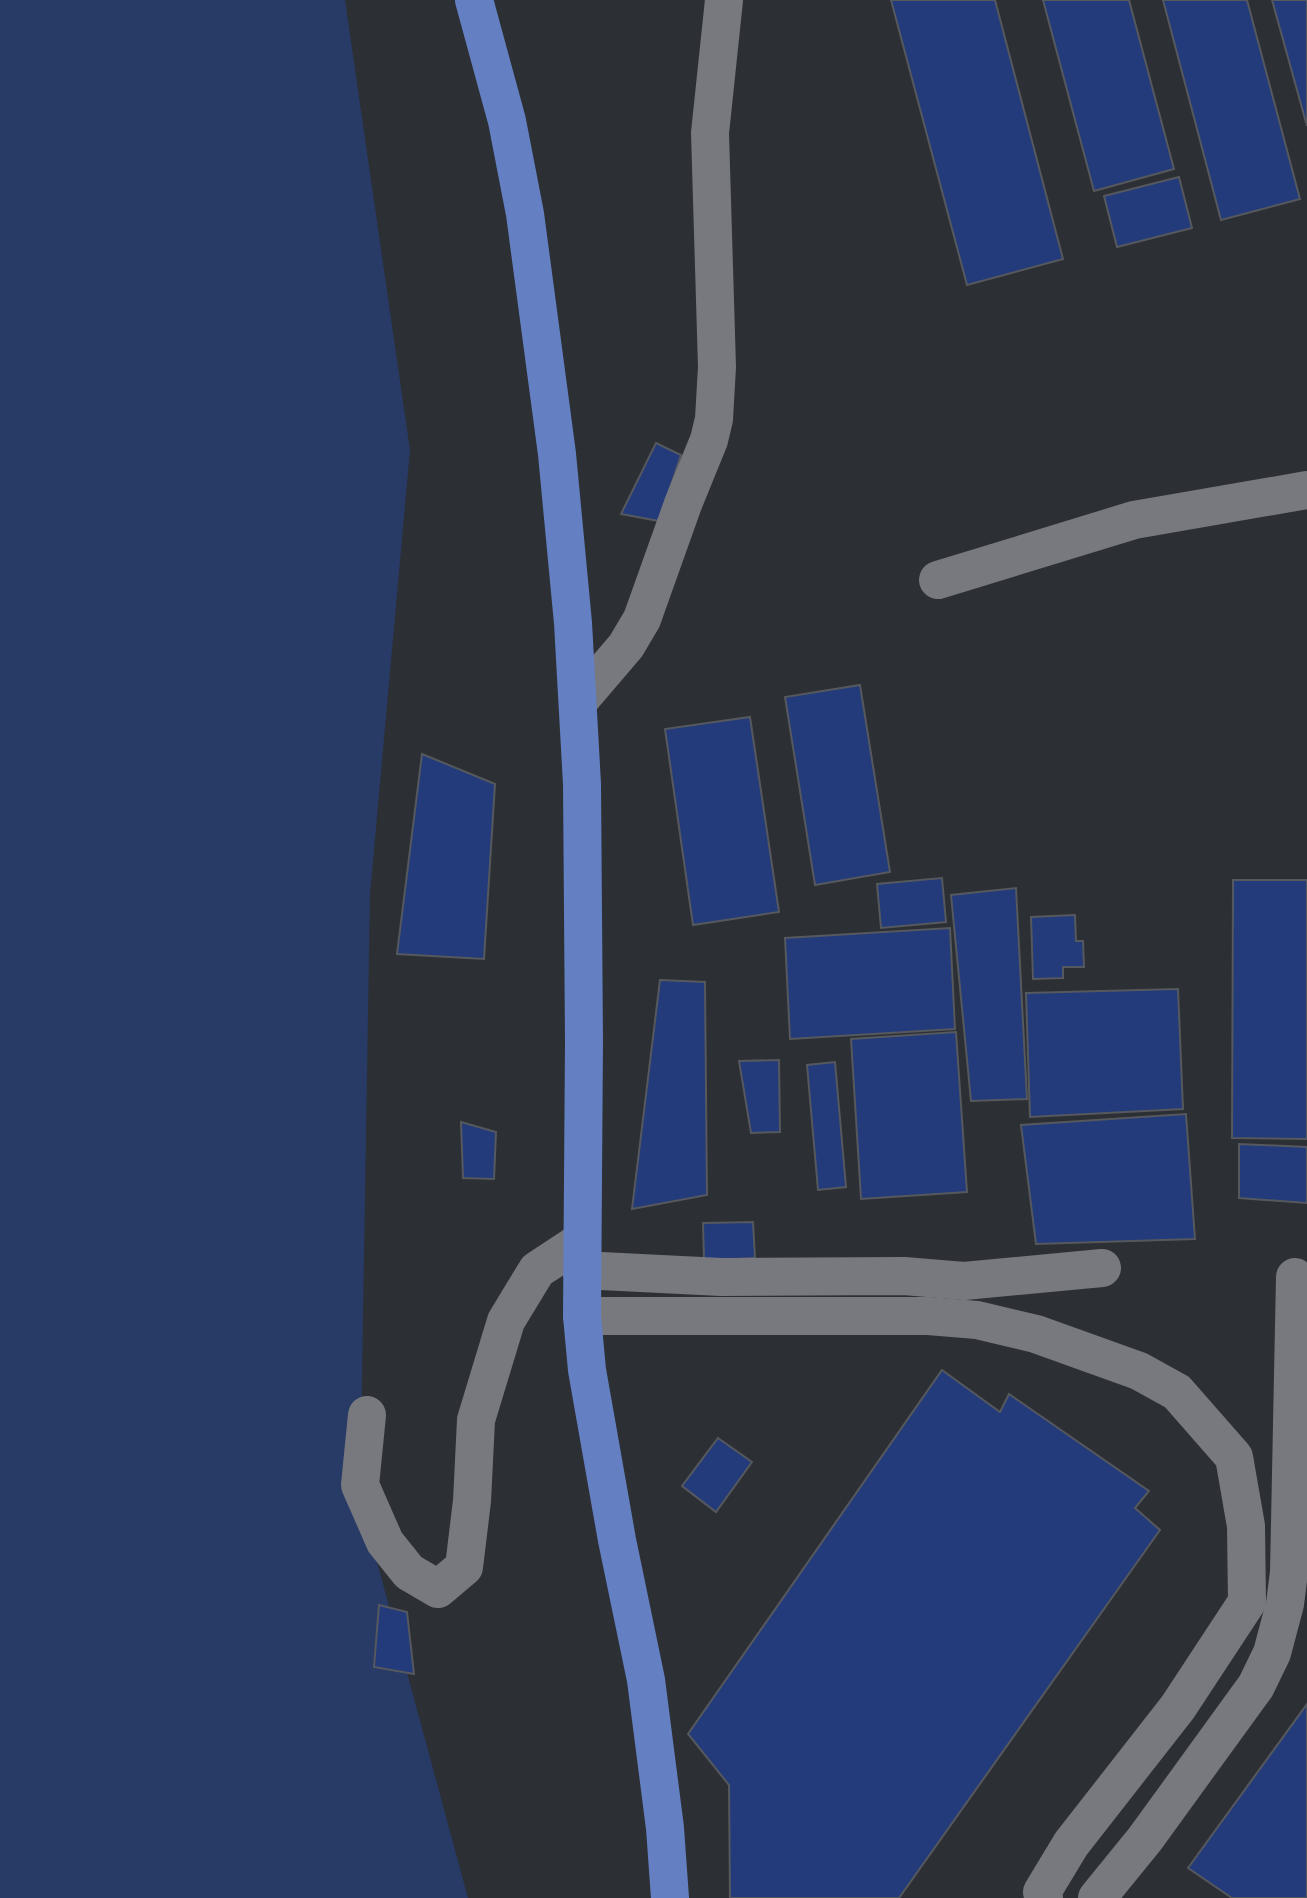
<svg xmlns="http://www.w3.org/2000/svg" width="1307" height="1898" viewBox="0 0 1307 1898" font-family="'DM Sans',sans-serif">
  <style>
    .green { fill: #283a66 }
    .building { fill: #233b7a; stroke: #55585d; stroke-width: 2 }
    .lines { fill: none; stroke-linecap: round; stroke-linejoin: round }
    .minor { stroke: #77797f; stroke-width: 38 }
    .major { stroke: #6480c2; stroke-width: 38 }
  </style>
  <rect width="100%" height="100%" fill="#2c2f34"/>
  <polygon class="green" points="0,0 345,0 410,450 370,894 360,1499 468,1898 0,1898"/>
  <g class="building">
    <polygon points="891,0 995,0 1063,259 967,285"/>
    <polygon points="1043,0 1129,0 1174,169 1094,191"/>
    <polygon points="1163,0 1247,0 1300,199 1221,220"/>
    <polygon points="1272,0 1307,0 1307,126"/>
    <polygon points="1179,177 1192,228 1117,247 1104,196"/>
    <polygon points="656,443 681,455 659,521 621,514"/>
    <polygon points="860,685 890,872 815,885 785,697"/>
    <polygon points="750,717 779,912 693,925 665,729"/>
    <polygon points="422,754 495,784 484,959 397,954"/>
    <polygon points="942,878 946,922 881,928 877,884"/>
    <polygon points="1233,880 1307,880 1307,1139 1232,1138"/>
    <polygon points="1016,888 1027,1099 971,1101 951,895"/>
    <polygon points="1075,915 1076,941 1083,941 1084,967 1063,967 1063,978 1033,979 1031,917"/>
    <polygon points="950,928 955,1029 790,1039 785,938"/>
    <polygon points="660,980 705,982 707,1195 632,1209"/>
    <polygon points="1178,989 1183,1109 1030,1117 1026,993"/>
    <polygon points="956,1032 967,1192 861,1199 851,1039"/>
    <polygon points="779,1060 780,1132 751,1133 739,1061"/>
    <polygon points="835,1062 846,1187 818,1190 807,1065"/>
    <polygon points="1186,1114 1195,1239 1036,1244 1021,1125"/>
    <polygon points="461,1122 496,1132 494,1179 463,1178"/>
    <polygon points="1239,1144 1307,1147 1307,1203 1239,1198"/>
    <polygon points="753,1222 755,1258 704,1261 703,1223"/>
    <polygon points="942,1370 1000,1412 1009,1394 1149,1491 1135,1508 1160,1530 899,1898 730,1898 729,1785 688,1734"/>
    <polygon points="718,1438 752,1462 716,1512 682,1486"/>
    <polygon points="379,1605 407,1612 414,1674 374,1667"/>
    <polygon points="1307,1704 1307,1898 1232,1898 1188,1868"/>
  </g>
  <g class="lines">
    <g class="minor">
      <polyline points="938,580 1134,520 1307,490"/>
      <polyline points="579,701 626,646 642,619 683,504 709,440 714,419 717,367 710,133 724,0"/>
      <polyline points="581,1270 721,1277 904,1276 964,1281 1102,1268"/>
      <polyline points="582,1316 928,1316 977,1320 1036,1334 1139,1371 1177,1392 1234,1457 1246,1526 1247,1602 1178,1707 1071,1844 1042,1892 1044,1898"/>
      <polyline points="367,1415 360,1485 385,1542 409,1572 438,1589 464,1567 472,1501 476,1420 506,1321 537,1270 581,1241"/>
      <polyline points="1097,1898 1145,1839 1256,1686 1272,1653 1285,1604 1289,1572 1295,1277"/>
    </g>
    <polyline class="major" points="474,0 507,121 525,214 557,454 573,623 582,784 584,1041 582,1316 587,1370 617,1540 646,1680 665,1828 670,1898"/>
  </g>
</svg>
